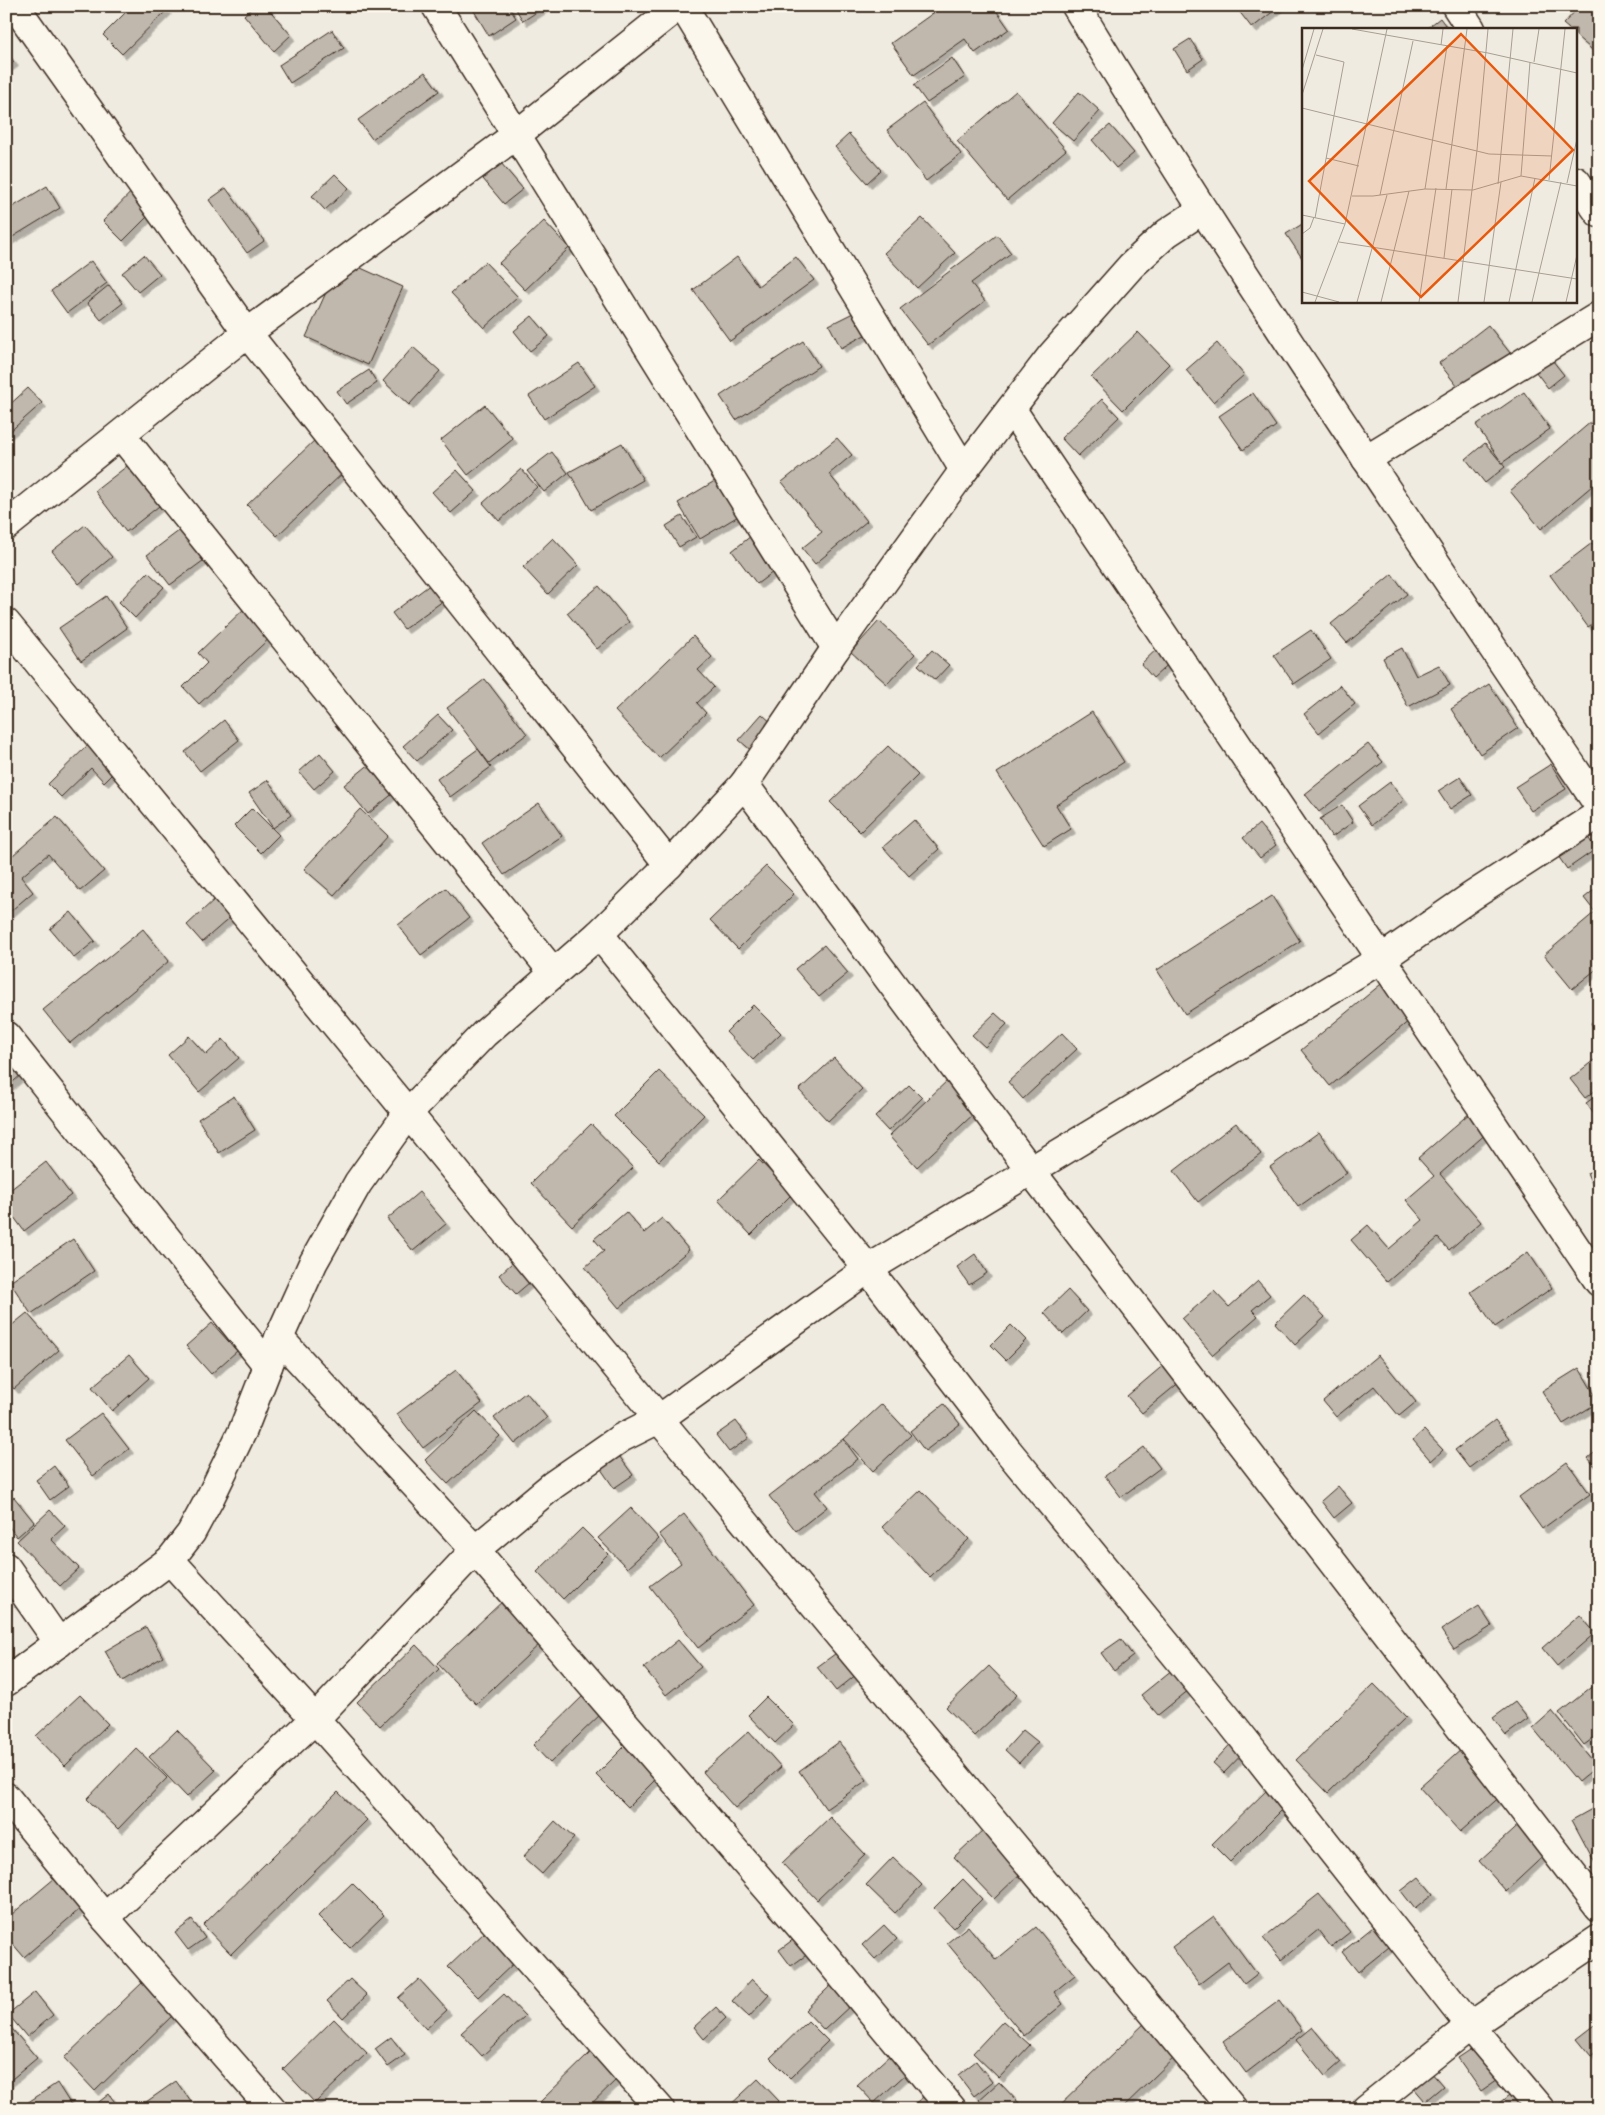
<svg xmlns="http://www.w3.org/2000/svg" width="1605" height="2115" viewBox="0 0 1605 2115" font-family="'Comic Neue',sans-serif">
  <style>
    .building { fill: #c0b8ad; stroke: #3b2a1e; filter: url(#shadow) }
    .lines { fill: none; stroke-linecap: round; stroke-linejoin: round }
    .minor-casing { stroke: #3b2a1e; stroke-width: 31 }
    .tertiary-casing { stroke: #3b2a1e; stroke-width: 31 }
    .minor { stroke: #fbf7ec; stroke-width: 28 }
    .tertiary { stroke: #fbf7ec; stroke-width: 28 }
    .inset-road { fill: none; stroke: #a89e92; stroke-width: 1 }
    .view { fill: #e8590c; fill-opacity: 0.15; stroke: #e8590c; stroke-width: 2.5 }
    .inset-edge { fill: none; stroke: #3b2a1e; stroke-width: 2.5 }
  </style>
  <defs>
    <filter id="shadow"><feDropShadow dx="4.5" dy="4.5" stdDeviation="0" flood-color="#0004"/></filter>
  </defs>
  <rect width="100%" height="100%" fill="#f0ebe0"/>
  <filter id="ink" filterUnits="userSpaceOnUse"><feTurbulence type="fractalNoise" baseFrequency=".02" numOctaves="2"/><feDisplacementMap in="SourceGraphic" scale="10" xChannelSelector="R" yChannelSelector="G"/><feConvolveMatrix kernelMatrix="1 2 1 2 8 2 1 2 1" color-interpolation-filters="sRGB"/></filter>
  <g filter="url(#ink)">
    <g class="building">
      <polygon points="132,6 162,6 167,10 122,54 103,35"/>
      <polygon points="254,6 266,6 291,35 274,51 244,15"/>
      <polygon points="471,6 508,6 516,18 489,36"/>
      <polygon points="514,6 546,6 523,21"/>
      <polygon points="943,6 993,6 1009,29 975,53 965,39 914,75 891,43"/>
      <polygon points="1235,6 1280,6 1252,28"/>
      <polygon points="1580,6 1599,6 1599,52 1597,54 1576,36 1576,29 1569,29 1563,24"/>
      <polygon points="1440,18 1448,29 1426,29"/>
      <polygon points="332,30 344,48 290,83 279,65"/>
      <polygon points="1190,39 1203,59 1187,70 1174,49"/>
      <polygon points="6,52 14,62 6,68"/>
      <polygon points="952,58 965,77 927,103 914,85"/>
      <polygon points="425,72 439,91 372,139 358,120"/>
      <polygon points="1016,91 1066,150 1007,200 957,141"/>
      <polygon points="1079,92 1100,111 1073,141 1052,123"/>
      <polygon points="923,103 961,154 926,181 887,130"/>
      <polygon points="1110,125 1134,153 1116,168 1092,140"/>
      <polygon points="849,134 881,170 867,183 835,147"/>
      <polygon points="501,163 523,189 504,204 483,179"/>
      <polygon points="335,174 349,188 325,210 312,196"/>
      <polygon points="138,185 158,206 123,241 103,221"/>
      <polygon points="47,186 60,208 6,241 6,211"/>
      <polygon points="226,188 264,241 247,253 209,200"/>
      <polygon points="922,218 955,253 917,288 884,253"/>
      <polygon points="544,221 569,248 525,290 499,263"/>
      <polygon points="1304,223 1304,261 1286,234"/>
      <polygon points="997,235 1011,253 971,283 985,301 928,345 900,309"/>
      <polygon points="144,255 160,274 138,292 122,273"/>
      <polygon points="737,257 758,286 796,257 814,280 730,341 693,290"/>
      <polygon points="341,259 403,287 368,365 306,337"/>
      <polygon points="91,261 107,283 67,313 51,291"/>
      <polygon points="485,262 518,297 484,328 451,293"/>
      <polygon points="109,285 123,303 101,320 87,303"/>
      <polygon points="861,309 872,331 841,348 829,325"/>
      <polygon points="532,316 549,336 530,351 514,331"/>
      <polygon points="1488,325 1514,358 1465,396 1439,363"/>
      <polygon points="1138,332 1169,364 1123,410 1091,377"/>
      <polygon points="803,341 819,366 736,420 720,396"/>
      <polygon points="1538,342 1564,375 1548,388 1523,355"/>
      <polygon points="1217,343 1244,375 1213,402 1186,370"/>
      <polygon points="413,347 440,371 409,405 383,381"/>
      <polygon points="579,363 595,386 544,419 529,396"/>
      <polygon points="369,370 377,383 346,404 337,391"/>
      <polygon points="28,388 42,403 6,435 6,408"/>
      <polygon points="1524,392 1550,429 1502,463 1476,425"/>
      <polygon points="1253,393 1276,426 1243,450 1219,416"/>
      <polygon points="1102,399 1119,417 1078,456 1061,438"/>
      <polygon points="485,405 513,439 468,475 441,440"/>
      <polygon points="1599,415 1599,480 1541,529 1510,491"/>
      <polygon points="318,437 348,468 277,536 247,505"/>
      <polygon points="837,438 852,455 829,474 867,521 815,564 802,548 822,532 782,482"/>
      <polygon points="622,443 643,480 591,510 569,472"/>
      <polygon points="1485,443 1505,467 1485,483 1466,459"/>
      <polygon points="552,452 568,473 544,492 527,471"/>
      <polygon points="136,459 168,499 126,532 95,491"/>
      <polygon points="521,469 537,487 499,521 483,503"/>
      <polygon points="457,470 476,491 451,513 432,492"/>
      <polygon points="723,476 745,512 700,539 678,503"/>
      <polygon points="682,516 696,537 679,547 666,526"/>
      <polygon points="188,524 211,555 170,585 147,555"/>
      <polygon points="85,525 112,557 79,584 52,551"/>
      <polygon points="756,532 781,566 757,584 732,551"/>
      <polygon points="553,538 578,565 548,594 523,567"/>
      <polygon points="1592,543 1599,552 1599,619 1588,627 1550,575"/>
      <polygon points="148,572 164,587 135,618 119,602"/>
      <polygon points="1392,574 1407,594 1347,643 1331,624"/>
      <polygon points="431,584 443,601 404,629 392,613"/>
      <polygon points="599,586 629,622 597,649 567,613"/>
      <polygon points="106,596 127,628 81,661 59,628"/>
      <polygon points="248,605 274,634 199,704 183,687 207,663 198,653"/>
      <polygon points="879,621 915,654 887,684 851,652"/>
      <polygon points="1311,630 1331,659 1294,684 1274,655"/>
      <polygon points="693,636 712,657 698,670 714,687 697,703 706,713 659,758 615,711"/>
      <polygon points="1160,646 1173,660 1153,678 1141,664"/>
      <polygon points="1402,648 1416,676 1439,665 1450,685 1408,707 1383,658"/>
      <polygon points="932,650 949,665 935,680 918,665"/>
      <polygon points="485,679 527,734 489,763 447,708"/>
      <polygon points="1489,684 1518,728 1480,754 1451,709"/>
      <polygon points="1340,685 1355,704 1319,733 1304,714"/>
      <polygon points="1092,712 1124,762 1056,805 1071,829 1044,846 997,773"/>
      <polygon points="762,714 776,727 753,752 739,740"/>
      <polygon points="438,715 452,730 417,761 403,746"/>
      <polygon points="224,720 239,740 200,771 185,752"/>
      <polygon points="92,741 118,768 104,782 91,768 61,797 48,784"/>
      <polygon points="1368,744 1383,762 1319,812 1305,794"/>
      <polygon points="888,746 918,775 860,832 830,802"/>
      <polygon points="478,749 491,767 450,797 437,779"/>
      <polygon points="320,753 335,771 314,789 299,772"/>
      <polygon points="377,758 401,787 368,814 344,785"/>
      <polygon points="1551,764 1566,789 1531,811 1515,787"/>
      <polygon points="1460,777 1472,795 1450,809 1438,791"/>
      <polygon points="268,780 291,815 273,828 249,793"/>
      <polygon points="1390,782 1404,800 1372,825 1358,806"/>
      <polygon points="539,803 562,836 504,875 482,843"/>
      <polygon points="1342,805 1353,822 1332,837 1320,819"/>
      <polygon points="252,808 279,835 261,853 234,826"/>
      <polygon points="360,809 388,836 334,895 304,869"/>
      <polygon points="57,817 104,871 80,891 48,854 21,877 33,892 6,915 6,861"/>
      <polygon points="914,820 939,849 909,876 883,847"/>
      <polygon points="1259,824 1276,845 1260,858 1243,838"/>
      <polygon points="1587,836 1596,849 1567,869 1558,856"/>
      <polygon points="766,866 794,894 738,949 710,920"/>
      <polygon points="1599,886 1599,967 1572,989 1544,955 1595,912 1584,898"/>
      <polygon points="446,888 469,918 421,955 398,925"/>
      <polygon points="1272,896 1300,941 1185,1014 1157,970"/>
      <polygon points="216,898 233,915 202,942 187,925"/>
      <polygon points="71,912 95,941 74,958 50,929"/>
      <polygon points="143,929 169,961 70,1043 43,1010"/>
      <polygon points="824,945 848,973 819,997 795,969"/>
      <polygon points="1386,980 1415,1016 1330,1086 1301,1050"/>
      <polygon points="753,1005 781,1033 753,1060 726,1032"/>
      <polygon points="995,1013 1007,1024 985,1047 972,1035"/>
      <polygon points="1599,1017 1599,1035 1591,1023"/>
      <polygon points="1062,1033 1077,1049 1023,1099 1008,1082"/>
      <polygon points="189,1036 206,1055 223,1039 239,1058 199,1092 168,1055"/>
      <polygon points="1599,1056 1599,1088 1585,1098 1570,1079"/>
      <polygon points="6,1058 22,1074 6,1088"/>
      <polygon points="834,1058 862,1089 828,1121 799,1090"/>
      <polygon points="659,1071 704,1115 659,1161 614,1116"/>
      <polygon points="949,1079 978,1110 917,1167 889,1136"/>
      <polygon points="909,1085 922,1098 888,1131 875,1117"/>
      <polygon points="1599,1094 1599,1121 1586,1103"/>
      <polygon points="234,1096 255,1130 219,1153 198,1119"/>
      <polygon points="1471,1112 1488,1132 1440,1174 1481,1222 1449,1250 1438,1238 1387,1282 1351,1240 1368,1225 1389,1249 1423,1220 1406,1200 1434,1176 1418,1158"/>
      <polygon points="1236,1123 1261,1154 1198,1202 1174,1171"/>
      <polygon points="591,1124 633,1168 572,1226 531,1183"/>
      <polygon points="1319,1132 1347,1173 1298,1207 1270,1167"/>
      <polygon points="759,1160 792,1194 751,1235 718,1200"/>
      <polygon points="46,1162 71,1195 24,1231 6,1206 6,1193"/>
      <polygon points="1599,1168 1599,1199 1587,1173"/>
      <polygon points="419,1192 446,1224 413,1251 387,1219"/>
      <polygon points="626,1212 644,1233 662,1218 689,1250 619,1308 585,1267 604,1251 594,1239"/>
      <polygon points="73,1239 94,1271 31,1314 10,1282"/>
      <polygon points="1528,1252 1552,1288 1495,1327 1471,1292"/>
      <polygon points="975,1254 987,1273 969,1285 957,1267"/>
      <polygon points="513,1262 530,1282 516,1294 499,1275"/>
      <polygon points="1258,1281 1270,1295 1252,1310 1258,1316 1213,1355 1182,1319 1214,1291 1229,1307"/>
      <polygon points="1068,1290 1087,1311 1063,1334 1044,1313"/>
      <polygon points="1304,1295 1325,1317 1295,1345 1275,1323"/>
      <polygon points="27,1313 59,1350 14,1389 6,1380 6,1330"/>
      <polygon points="212,1323 237,1351 211,1374 186,1346"/>
      <polygon points="1011,1325 1026,1340 1006,1360 991,1345"/>
      <polygon points="129,1355 149,1378 112,1411 92,1387"/>
      <polygon points="1378,1355 1416,1402 1399,1416 1374,1386 1336,1417 1323,1401"/>
      <polygon points="1166,1363 1181,1381 1142,1413 1127,1396"/>
      <polygon points="1579,1368 1599,1402 1563,1424 1542,1391"/>
      <polygon points="456,1370 482,1403 423,1448 397,1414"/>
      <polygon points="526,1392 547,1418 515,1444 494,1418"/>
      <polygon points="882,1404 911,1435 873,1471 844,1439"/>
      <polygon points="944,1404 960,1424 925,1451 910,1431"/>
      <polygon points="476,1411 500,1436 448,1484 425,1460"/>
      <polygon points="101,1413 129,1449 93,1476 65,1440"/>
      <polygon points="1495,1420 1509,1438 1469,1468 1455,1450"/>
      <polygon points="736,1421 749,1438 729,1452 716,1435"/>
      <polygon points="1424,1430 1443,1450 1431,1461 1413,1440"/>
      <polygon points="843,1439 858,1459 815,1492 827,1507 796,1531 769,1496"/>
      <polygon points="1144,1447 1160,1468 1121,1497 1105,1476"/>
      <polygon points="614,1449 633,1475 614,1488 596,1462"/>
      <polygon points="1599,1449 1599,1471 1588,1458"/>
      <polygon points="1567,1462 1590,1494 1542,1529 1519,1497"/>
      <polygon points="54,1466 69,1486 50,1500 36,1480"/>
      <polygon points="1338,1486 1352,1503 1334,1518 1321,1501"/>
      <polygon points="921,1490 969,1539 930,1577 882,1527"/>
      <polygon points="14,1497 34,1522 17,1537 6,1523 6,1503"/>
      <polygon points="631,1508 659,1539 627,1568 598,1538"/>
      <polygon points="50,1510 65,1526 51,1539 79,1568 60,1586 17,1541"/>
      <polygon points="684,1514 754,1605 698,1648 650,1586 681,1563 659,1534"/>
      <polygon points="582,1528 608,1554 563,1599 537,1572"/>
      <polygon points="506,1598 545,1639 476,1704 437,1663"/>
      <polygon points="1479,1606 1492,1626 1454,1650 1441,1630"/>
      <polygon points="1580,1615 1595,1633 1557,1666 1542,1648"/>
      <polygon points="146,1627 163,1657 122,1681 105,1651"/>
      <polygon points="1121,1639 1133,1656 1114,1671 1101,1653"/>
      <polygon points="678,1640 701,1667 666,1695 644,1668"/>
      <polygon points="416,1645 439,1669 380,1726 357,1702"/>
      <polygon points="839,1651 857,1674 836,1691 817,1667"/>
      <polygon points="1178,1665 1195,1685 1158,1715 1141,1695"/>
      <polygon points="989,1666 1017,1695 974,1736 946,1707"/>
      <polygon points="1596,1683 1599,1686 1599,1734 1584,1745 1559,1713"/>
      <polygon points="1374,1684 1406,1717 1328,1793 1296,1760"/>
      <polygon points="586,1693 604,1711 550,1763 533,1745"/>
      <polygon points="80,1695 108,1724 65,1766 36,1736"/>
      <polygon points="766,1697 794,1725 775,1743 748,1715"/>
      <polygon points="1515,1702 1528,1719 1506,1735 1493,1718"/>
      <polygon points="1552,1711 1597,1766 1578,1782 1533,1728"/>
      <polygon points="177,1730 216,1770 187,1797 149,1757"/>
      <polygon points="1023,1730 1038,1742 1019,1763 1005,1750"/>
      <polygon points="749,1731 781,1767 735,1808 703,1772"/>
      <polygon points="638,1733 670,1765 628,1807 596,1775"/>
      <polygon points="1237,1737 1248,1748 1224,1773 1213,1763"/>
      <polygon points="1471,1741 1511,1787 1460,1832 1419,1787"/>
      <polygon points="839,1742 867,1780 826,1809 799,1771"/>
      <polygon points="136,1748 167,1778 118,1829 87,1799"/>
      <polygon points="1273,1784 1290,1802 1230,1862 1212,1844"/>
      <polygon points="338,1792 367,1820 231,1954 203,1925"/>
      <polygon points="1599,1805 1599,1861 1595,1863 1572,1820"/>
      <polygon points="830,1817 865,1854 817,1900 782,1863"/>
      <polygon points="1524,1820 1551,1849 1506,1891 1479,1861"/>
      <polygon points="555,1821 574,1838 542,1874 523,1857"/>
      <polygon points="985,1828 1024,1870 994,1899 954,1857"/>
      <polygon points="893,1857 922,1885 895,1913 866,1885"/>
      <polygon points="61,1873 87,1903 24,1957 6,1936 6,1919"/>
      <polygon points="1419,1877 1433,1894 1415,1909 1401,1891"/>
      <polygon points="963,1879 982,1899 953,1928 934,1908"/>
      <polygon points="352,1883 384,1915 350,1948 318,1916"/>
      <polygon points="1319,1894 1350,1932 1331,1947 1318,1930 1281,1960 1263,1938"/>
      <polygon points="1214,1916 1257,1974 1244,1984 1228,1962 1199,1984 1172,1947"/>
      <polygon points="1383,1919 1399,1939 1358,1972 1342,1952"/>
      <polygon points="192,1920 205,1938 188,1950 175,1933"/>
      <polygon points="884,1925 897,1939 875,1959 862,1945"/>
      <polygon points="968,1926 996,1960 1036,1927 1075,1975 1054,1992 1063,2004 1024,2036 947,1943"/>
      <polygon points="806,1930 819,1946 791,1966 779,1950"/>
      <polygon points="486,1931 515,1962 478,1997 448,1967"/>
      <polygon points="845,1972 864,1993 824,2030 805,2010"/>
      <polygon points="350,1979 367,1995 343,2018 327,2001"/>
      <polygon points="419,1979 447,2010 426,2029 398,1998"/>
      <polygon points="752,1979 769,1995 749,2017 732,2001"/>
      <polygon points="144,1981 175,2013 95,2091 64,2058"/>
      <polygon points="35,1992 53,2015 27,2037 8,2014"/>
      <polygon points="504,1994 525,2016 482,2056 461,2033"/>
      <polygon points="1280,2000 1302,2030 1246,2073 1223,2042"/>
      <polygon points="716,2007 726,2018 704,2039 694,2027"/>
      <polygon points="334,2019 367,2053 315,2103 283,2069"/>
      <polygon points="1148,2020 1179,2053 1121,2109 1056,2109"/>
      <polygon points="808,2021 828,2041 790,2078 770,2058"/>
      <polygon points="1003,2021 1030,2045 999,2078 973,2053"/>
      <polygon points="6,2022 37,2058 6,2084"/>
      <polygon points="1599,2022 1599,2049 1591,2056 1577,2039"/>
      <polygon points="1312,2027 1341,2062 1325,2076 1296,2040"/>
      <polygon points="391,2037 405,2055 388,2067 375,2049"/>
      <polygon points="902,2044 919,2062 874,2103 857,2085"/>
      <polygon points="1479,2044 1501,2077 1481,2091 1458,2058"/>
      <polygon points="591,2052 617,2079 586,2109 546,2109 540,2102"/>
      <polygon points="976,2061 992,2082 974,2096 958,2075"/>
      <polygon points="1431,2072 1443,2086 1425,2101 1413,2087"/>
      <polygon points="758,2079 779,2101 771,2109 726,2109"/>
      <polygon points="176,2081 196,2109 140,2109 139,2107"/>
      <polygon points="999,2082 1019,2103 1014,2109 988,2109 979,2100"/>
      <polygon points="57,2083 73,2108 18,2109"/>
      <polygon points="938,2085 956,2109 908,2109"/>
      <polygon points="1515,2090 1532,2109 1502,2109 1498,2104"/>
      <polygon points="109,2094 119,2108 90,2109"/>
    </g>
    <g class="lines">
      <g class="minor-casing">
        <g id="minor">
          <polyline points="15,6 247,333 669,865"/>
          <polyline points="436,6 836,648"/>
          <polyline points="683,6 964,470"/>
          <polyline points="1456,6 1471,29"/>
          <polyline points="1576,181 1599,213"/>
          <polyline points="1012,410 1599,1282"/>
          <polyline points="121,435 553,972"/>
          <polyline points="1366,459 1599,316"/>
          <polyline points="6,526 247,333 516,135 678,6"/>
          <polyline points="6,623 659,1419 1233,2109"/>
          <polyline points="744,784 1031,1171 1599,1908"/>
          <polyline points="599,934 868,1269 1008,1451 1228,1719 1470,2026 1540,2109"/>
          <polyline points="6,1036 268,1366"/>
          <polyline points="279,1338 475,1550 812,1940 952,2109"/>
          <polyline points="170,1560 315,1719 660,2109"/>
          <polyline points="6,1567 59,1643"/>
          <polyline points="6,1682 170,1560 191,1533 210,1498 243,1430 279,1338 313,1263 358,1183 408,1113 484,1034 599,934 669,865 744,784 836,648 964,470 1052,355 1131,266 1167,233 1202,210"/>
          <polyline points="6,1797 105,1918 272,2109"/>
          <polyline points="105,1918 315,1719 475,1550 553,1485 621,1438 659,1419 868,1269 1381,959 1472,896 1599,814"/>
          <polyline points="1366,2109 1470,2026 1599,1939"/>
        </g>
      </g>
      <g class="tertiary-casing">
        <path id="tertiary" d="M 1076,6 C 1241,279 1422,541 1599,806"/>
      </g>
      <use href="#minor" class="minor"/>
      <use href="#tertiary" class="tertiary"/>
    </g>
  </g>
  <g transform="translate(1302 28)">
    <rect width="275" height="275" fill="#f0ebe0"/>
    <path class="inset-road" d="M 50,1 L 186,25 L 275,45M 139,17 L 141,1M 232,34 L 237,1M 0,42 L 12,1M 0,67 L 21,1M 0,80 L 187,126 L 250,128M 24,130 L 57,138M 219,148 L 228,34M 247,152 L 263,1M 265,155 L 275,111M 196,156 L 211,1M 123,161 L 145,18M 144,161 L 165,1M 78,167 L 111,13M 50,168 L 71,168 L 123,161 L 171,162 L 219,148 L 275,158M 0,187 L 43,196M 13,190 L 42,34 L 14,27M 0,206 L 8,200 L 12,189M 37,214 L 275,251M 142,230 L 150,161M 0,264 L 37,274M 13,274 L 43,196 L 85,1M 55,274 L 85,167M 79,274 L 107,163M 117,274 L 134,160M 156,274 L 175,122 L 186,1M 182,274 L 199,154M 207,274 L 233,150M 230,274 L 259,154M 264,274 L 275,227"/>
    <path class="view" d="M 159,6 L 271,122 L 119,269 L 7,153 Z"/>
    <rect width="275" height="275" class="inset-edge"/>
  </g>
  <rect width="1605" height="2115" fill="none" stroke="#fbf7ec" stroke-width="25"/>
  <rect x="12" y="12" width="1580" height="2090" fill="none" stroke="#3b2a1e" stroke-width="2" filter="url(#ink)"/>
</svg>
